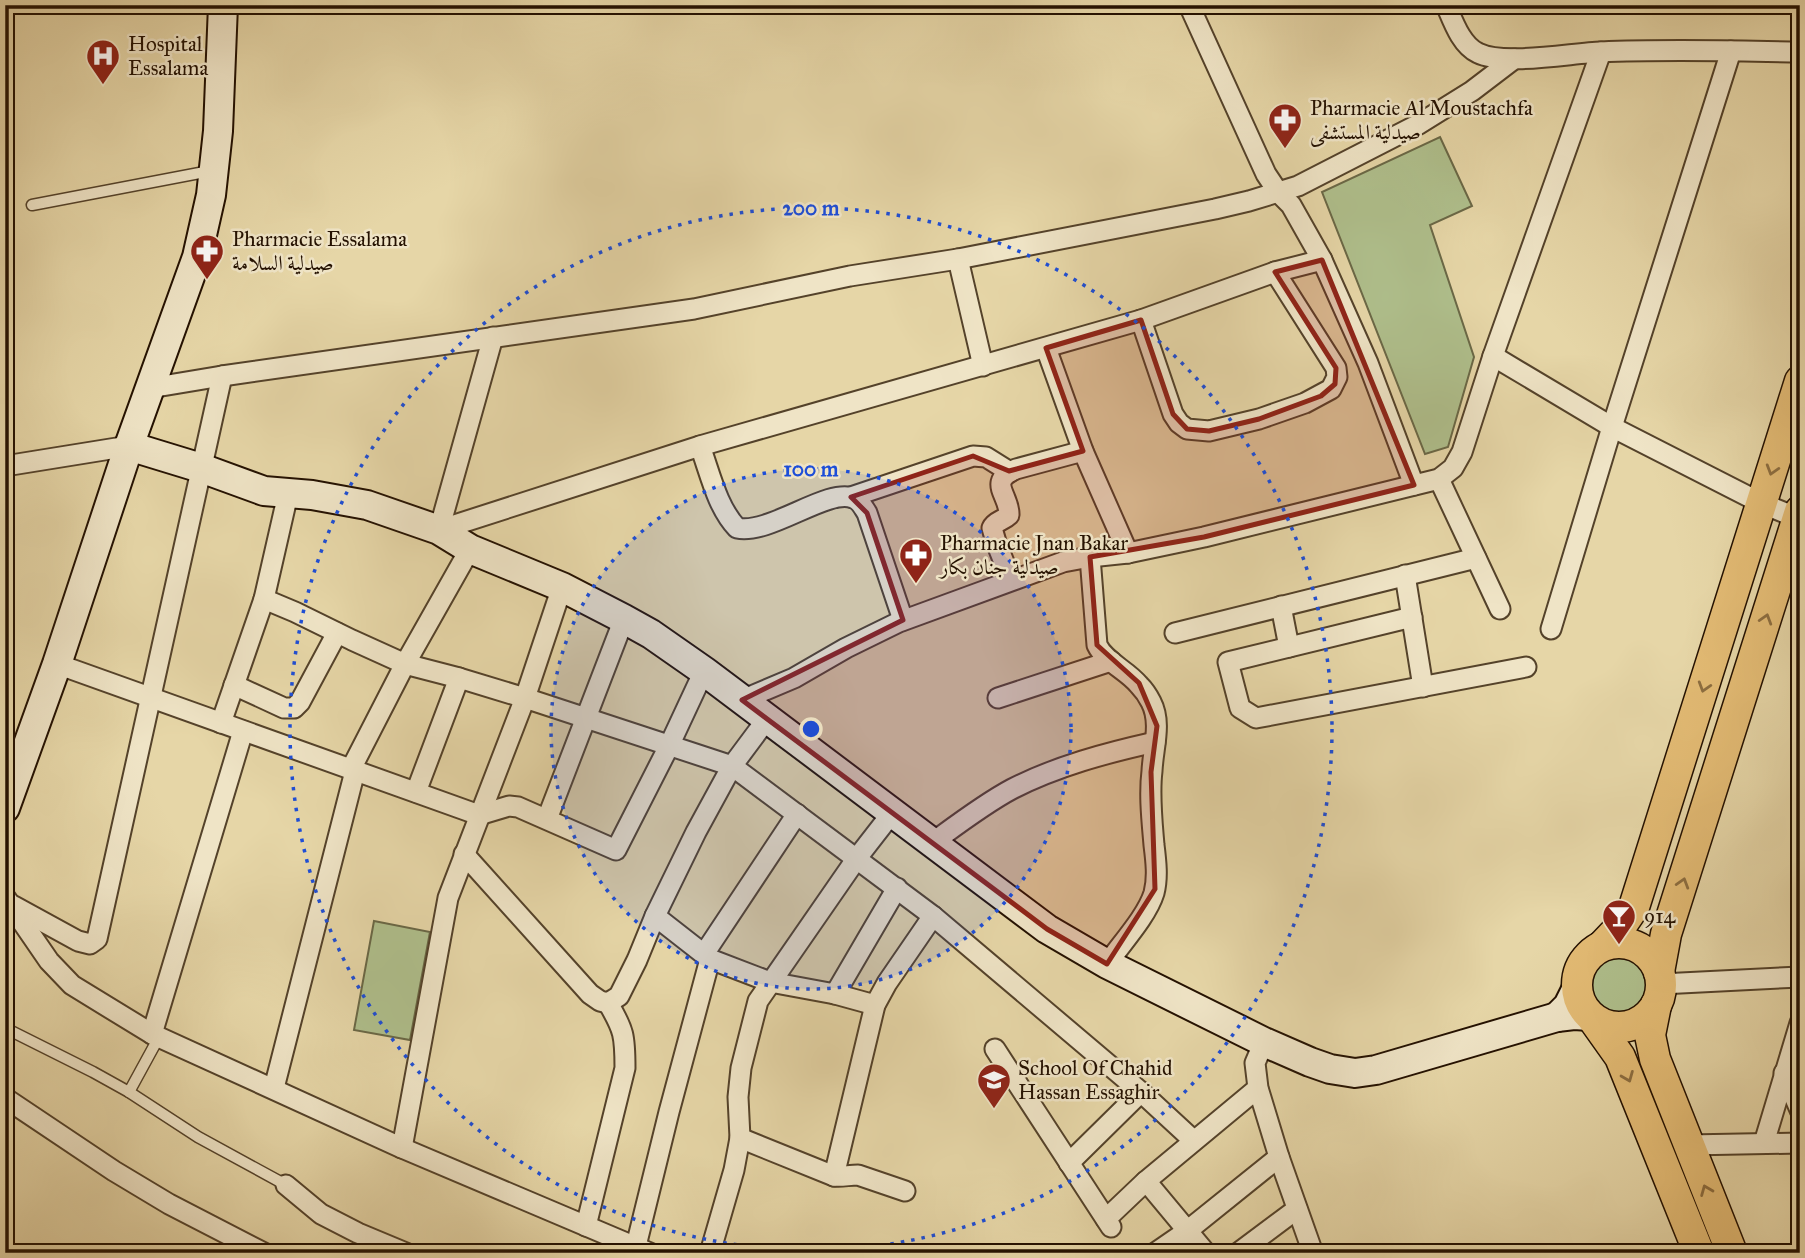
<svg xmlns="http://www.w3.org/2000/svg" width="1805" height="1258" viewBox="0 0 1805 1258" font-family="'IM FELL Great Primer',Amiri,serif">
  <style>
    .green { fill: #afbf8c; stroke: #6a6846; stroke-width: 2 }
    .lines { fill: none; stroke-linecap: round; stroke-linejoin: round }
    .lane-casing { stroke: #54422a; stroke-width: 13 }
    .street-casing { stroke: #54422a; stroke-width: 23 }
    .secondary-casing { stroke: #241101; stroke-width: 32 }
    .primary-casing { stroke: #241101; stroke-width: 33 }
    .lane { stroke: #efe4c6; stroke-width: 10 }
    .street { stroke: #efe4c6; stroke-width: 19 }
    .secondary { stroke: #efe4c6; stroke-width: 28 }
    .primary { stroke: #e3bb74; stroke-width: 30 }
    .oneway { stroke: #8d6e40 }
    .marked { fill: #8f2418; fill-opacity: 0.2; stroke: #8f2418; stroke-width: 5; stroke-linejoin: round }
    .ring { fill: none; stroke: #1d4ed8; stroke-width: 3.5; stroke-dasharray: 3.5 7 }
    .labels { text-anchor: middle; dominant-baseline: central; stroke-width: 5; stroke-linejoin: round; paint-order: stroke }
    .poi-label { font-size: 21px; fill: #241101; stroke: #efe4c6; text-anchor: start }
    .centre { fill: #1d4ed8; stroke: #efe4c6; stroke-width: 3.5 }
    .ring-label { font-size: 21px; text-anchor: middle; font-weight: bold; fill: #1d4ed8; stroke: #efe4c6; stroke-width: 5; stroke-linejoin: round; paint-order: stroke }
  </style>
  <rect width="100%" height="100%" fill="#e6d6a7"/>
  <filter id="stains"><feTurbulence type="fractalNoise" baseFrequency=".00286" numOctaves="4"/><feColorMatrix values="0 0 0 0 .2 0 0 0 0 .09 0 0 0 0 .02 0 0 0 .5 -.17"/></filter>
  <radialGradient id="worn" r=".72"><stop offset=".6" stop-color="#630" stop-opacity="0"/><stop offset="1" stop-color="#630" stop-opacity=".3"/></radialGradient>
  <g class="green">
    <polygon points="1440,137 1472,206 1430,225 1474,357 1448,447 1425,454 1322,192"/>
    <polygon points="374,921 430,932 410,1040 354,1030"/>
    <circle cx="1616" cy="985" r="33"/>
  </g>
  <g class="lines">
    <g class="lane-casing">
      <g id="lane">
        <polyline points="32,205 210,171"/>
        <polyline points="5,1028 93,1072 129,1092 198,1137 286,1185"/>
        <polyline points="129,1092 159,1037"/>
      </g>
    </g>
    <g class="street-casing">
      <g id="street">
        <polyline points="1189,5 1266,174 1278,192 1291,205 1322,260 1368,363 1414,485"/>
        <path d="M 1446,5 C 1453,21 1461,45 1478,53 C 1504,66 1571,53 1601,52 C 1667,49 1734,51 1800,52"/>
        <polyline points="958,259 983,366"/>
        <polyline points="1141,320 1173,414 1179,423 1187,429 1209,431 1259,419 1305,403 1331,389 1337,377 1336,368 1275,272"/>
        <polyline points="1046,348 1083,451 1128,553"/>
        <polyline points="1493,356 1612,427 1761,503 1800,519"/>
        <polyline points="150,388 222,376 694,309 850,276 958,259 1215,209 1249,201 1298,186 1419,124 1472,91 1514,59"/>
        <path d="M 700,446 C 710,473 717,507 737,528 C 770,535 827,488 853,498 C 860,500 863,507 867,513 L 903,620"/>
        <polyline points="5,466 129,446"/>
        <polyline points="1439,479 1500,609"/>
        <polyline points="851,497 973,456 986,457 1010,472"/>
        <polyline points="439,530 700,446 1141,320 1275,272 1322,260"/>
        <polyline points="439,530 493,337"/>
        <path d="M 1090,557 L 1097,645 C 1105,662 1127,670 1139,685 C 1144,690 1148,696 1151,702 C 1162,723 1153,748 1152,771 C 1149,795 1152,821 1154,845 C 1156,861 1158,878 1154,893 C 1147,916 1121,944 1107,964"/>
        <polyline points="1405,575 1423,687"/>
        <path d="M 1011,580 L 996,542 L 992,528 C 995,521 1003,521 1009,515 C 1010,495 986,482 1016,469 L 1083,451"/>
        <polyline points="264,599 295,612 352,640 405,664 459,678 525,698 732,766 933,916 1141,1092 1193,1140"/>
        <polyline points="1281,606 1289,647"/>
        <polyline points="1412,617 1228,662 1240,708 1256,718 1526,667"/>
        <polyline points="1551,629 1612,427 1731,51"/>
        <polyline points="1175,633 1476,558"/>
        <polyline points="57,664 479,815 509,806 518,807 616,850 669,746 704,671"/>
        <polyline points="234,685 284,708 294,708 300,702 337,633"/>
        <polyline points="998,698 1111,661"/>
        <polyline points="742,700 794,678 846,648 899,622 1063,562 1090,557 1128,553 1204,537 1439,479 1453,468 1462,452 1493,356 1601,52"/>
        <polyline points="221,723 264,599 288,494"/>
        <polyline points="351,769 405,664 470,549"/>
        <polyline points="416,792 459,678"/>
        <polyline points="547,819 624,619"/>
        <path d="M 932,843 C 958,824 984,804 1012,789 C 1057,766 1106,753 1155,742"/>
        <polyline points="464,854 590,994 600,1001 608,1003 619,996 637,960 655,916 696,832 732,766 767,719"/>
        <polyline points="5,897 49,961 72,985 152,1034 402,1148 650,1253"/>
        <polyline points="14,906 78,941 90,944 97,939 222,376"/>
        <polyline points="655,916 710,959 770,982 835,994 875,1005"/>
        <polyline points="704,954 797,814"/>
        <polyline points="1661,984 1800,977"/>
        <polyline points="835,994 897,888"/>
        <polyline points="152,1034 243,731"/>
        <polyline points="1264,1042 1255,1063 1258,1088 1279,1157 1313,1253"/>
        <polyline points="995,1049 1111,1227"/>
        <polyline points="1784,1073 1800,1110"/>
        <polyline points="274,1088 355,771"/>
        <polyline points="5,1098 114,1171 169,1204 264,1253"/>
        <path d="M 740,1138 L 834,1176 C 842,1177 849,1175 858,1175 L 905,1191"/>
        <polyline points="1764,1143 1800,1023"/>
        <polyline points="1688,1145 1800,1143"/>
        <polyline points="402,1148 448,898 525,698 562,587"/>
        <polyline points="1069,1163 1141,1092"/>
        <polyline points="834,1176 875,1005 887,983 933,916"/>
        <polyline points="1146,1181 1206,1253"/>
        <polyline points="286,1185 321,1214 358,1233 406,1253"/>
        <polyline points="1106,1219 1146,1181 1258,1088"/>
        <path d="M 586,1226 L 625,1068 C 625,1036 624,1030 608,1003"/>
        <polyline points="636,1246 669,1112 710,959"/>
        <polyline points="710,1253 734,1170 740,1138 738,1097 741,1068 758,1001 857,858 892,813"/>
        <polyline points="1155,1253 1187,1231 1279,1157"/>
        <polyline points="1238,1253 1297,1209"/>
      </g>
    </g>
    <g class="secondary-casing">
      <g id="secondary">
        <polyline points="129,446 201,468 264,491 312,495 367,505 439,530 470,549 562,587 624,619 651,634 704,671 1047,929 1107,964 1264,1042 1310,1062 1330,1069 1355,1073 1376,1070 1557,1017 1574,1015 1590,1016"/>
        <polyline points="5,808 57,664 129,446 197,257 211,195 218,131 223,5"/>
        <polyline points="1557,1017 1568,1006 1576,990"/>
      </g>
    </g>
    <g class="primary-casing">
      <g id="primary">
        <circle cx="1619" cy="985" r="42"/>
        <polyline points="1602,946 1621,926 1634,907 1800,381"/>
        <polyline points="1659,972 1666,934 1800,511"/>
        <polyline points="1656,1005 1650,1035 1655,1059 1732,1253"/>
        <polyline points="1593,1019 1620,1057 1699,1253"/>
      </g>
    </g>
    <use href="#lane" class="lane"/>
    <use href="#street" class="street"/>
    <use href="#secondary" class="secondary"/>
    <use href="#primary" class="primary"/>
  </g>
  <defs><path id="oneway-chevron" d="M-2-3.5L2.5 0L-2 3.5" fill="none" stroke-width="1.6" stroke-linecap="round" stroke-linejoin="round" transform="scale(1.75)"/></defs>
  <g class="oneway">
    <use href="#oneway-chevron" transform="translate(1772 470) rotate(107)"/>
    <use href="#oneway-chevron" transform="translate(1766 619) rotate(-73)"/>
    <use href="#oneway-chevron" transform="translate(1704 687) rotate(107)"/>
    <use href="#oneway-chevron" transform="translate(1683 883) rotate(-73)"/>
    <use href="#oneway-chevron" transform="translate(1628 1077) rotate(68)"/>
    <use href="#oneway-chevron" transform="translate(1706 1190) rotate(-112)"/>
  </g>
  <path class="marked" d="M 1322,260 L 1414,485 L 1204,537 L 1090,557 L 1097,645 L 1139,683 L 1157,726 L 1151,772 L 1155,889 L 1107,964 L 1047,929 L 742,700 L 903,620 L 867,513 L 851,497 L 973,456 L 1009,471 L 1083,451 L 1046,348 L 1141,320 L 1173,414 L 1187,429 L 1209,431 L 1259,419 L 1321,396 L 1335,384 L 1336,368 L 1275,272 Z"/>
  <circle cx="811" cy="729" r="260" fill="#1d4ed8" fill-opacity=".12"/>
  <g class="ring">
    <circle cx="811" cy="729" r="260"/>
    <circle cx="811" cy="729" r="521"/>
  </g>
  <defs>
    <g id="hospital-pin" transform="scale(1.75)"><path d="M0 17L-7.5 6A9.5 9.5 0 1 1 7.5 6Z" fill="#8f2418" stroke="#efe4c6"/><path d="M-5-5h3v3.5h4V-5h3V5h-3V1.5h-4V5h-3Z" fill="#fff"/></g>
    <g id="pharmacy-pin" transform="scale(1.75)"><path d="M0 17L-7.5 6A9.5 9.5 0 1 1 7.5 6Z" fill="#8f2418" stroke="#efe4c6"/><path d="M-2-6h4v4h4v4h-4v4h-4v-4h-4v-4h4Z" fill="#fff"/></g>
    <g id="bar-pin" transform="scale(1.75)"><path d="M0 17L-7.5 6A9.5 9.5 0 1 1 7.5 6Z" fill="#8f2418" stroke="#efe4c6"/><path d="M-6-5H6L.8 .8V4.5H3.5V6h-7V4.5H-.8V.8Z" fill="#fff"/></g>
    <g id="school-pin" transform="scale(1.75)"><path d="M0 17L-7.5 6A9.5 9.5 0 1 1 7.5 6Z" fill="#8f2418" stroke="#efe4c6"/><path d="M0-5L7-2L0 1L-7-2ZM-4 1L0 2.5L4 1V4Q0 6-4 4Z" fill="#fff"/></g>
  </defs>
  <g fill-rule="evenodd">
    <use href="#hospital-pin" x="103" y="56"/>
    <use href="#pharmacy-pin" x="1285" y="120"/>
    <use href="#pharmacy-pin" x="207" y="251"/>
    <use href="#pharmacy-pin" x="916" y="555"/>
    <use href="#bar-pin" x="1619" y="916"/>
    <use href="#school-pin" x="994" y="1080"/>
  </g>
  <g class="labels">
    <g class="poi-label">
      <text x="128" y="44">Hospital<tspan x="128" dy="24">Essalama</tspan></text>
      <text x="1310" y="108">Pharmacie Al Moustachfa<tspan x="1310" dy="24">صيدلية المستشفى</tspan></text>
      <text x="232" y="239">Pharmacie Essalama<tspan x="232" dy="24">صيدلية السلامة</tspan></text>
      <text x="940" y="543">Pharmacie Jnan Bakar<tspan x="940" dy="24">صيدلية جنان بكار</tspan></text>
      <text x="1644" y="916">914</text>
      <text x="1018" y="1068">School Of Chahid<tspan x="1018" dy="24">Hassan Essaghir</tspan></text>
    </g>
  </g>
  <circle cx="811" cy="729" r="10" class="centre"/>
  <g class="ring-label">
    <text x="811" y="215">200 m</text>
    <text x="811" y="476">100 m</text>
  </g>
  <rect width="1805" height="1258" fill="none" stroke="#e6d6a7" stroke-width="28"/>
  <rect x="7" y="7" width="1791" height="1244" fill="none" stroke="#241101" stroke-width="3.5"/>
  <rect x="14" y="14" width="1777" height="1230" fill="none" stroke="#241101" stroke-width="2"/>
  <rect width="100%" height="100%" filter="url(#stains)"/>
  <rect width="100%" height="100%" fill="url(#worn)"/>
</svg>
